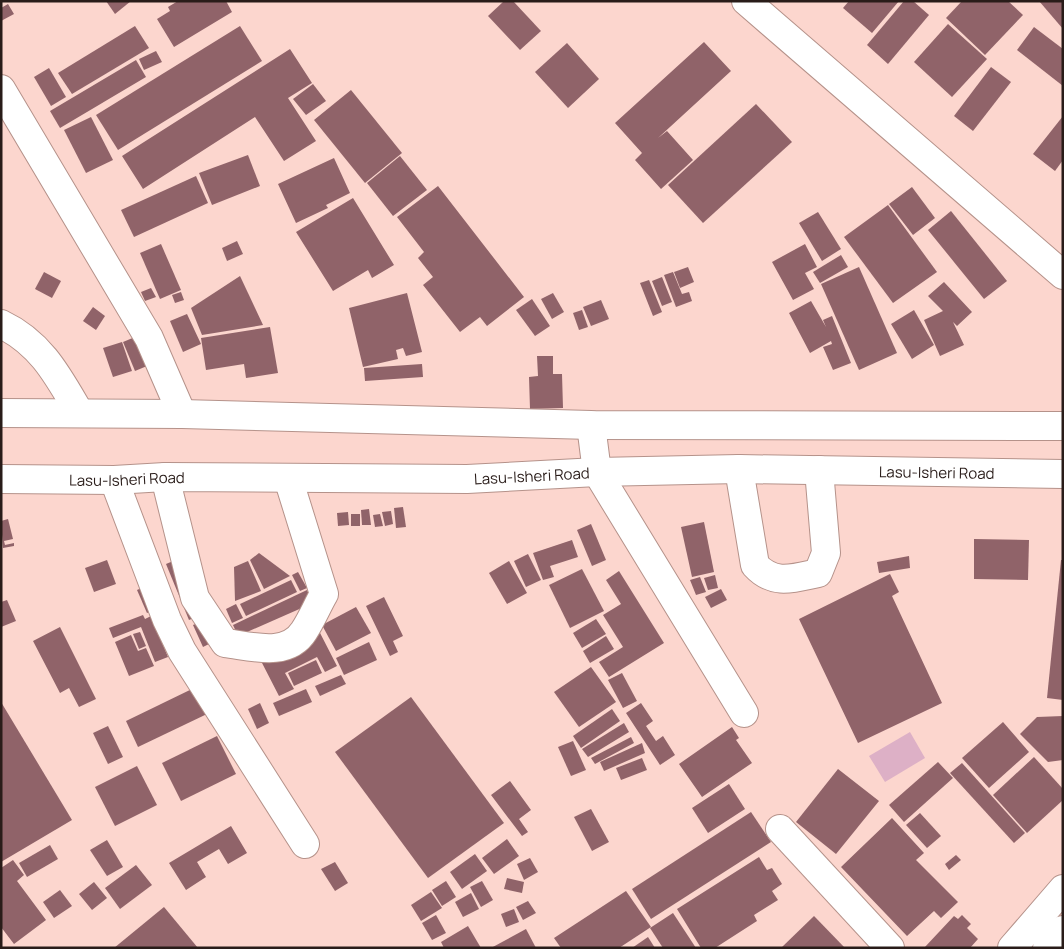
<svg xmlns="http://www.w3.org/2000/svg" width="1064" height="949" viewBox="0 0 1064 949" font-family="Manrope,sans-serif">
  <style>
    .water { fill: #ddb0c6 }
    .building { fill: #906369 }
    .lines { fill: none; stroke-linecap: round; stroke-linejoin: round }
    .minor-casing { stroke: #b5928a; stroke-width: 30 }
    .major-casing { stroke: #b5928a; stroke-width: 30 }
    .minor { stroke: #fff; stroke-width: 28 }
    .major { stroke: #fff; stroke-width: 28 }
    .labels { text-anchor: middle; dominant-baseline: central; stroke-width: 4.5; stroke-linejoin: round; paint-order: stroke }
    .street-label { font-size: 15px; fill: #291c19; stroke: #fee7e2 }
  </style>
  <rect width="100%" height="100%" fill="#fcd6ce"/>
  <polygon class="water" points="910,732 925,758 885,782 869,756"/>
  <g class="building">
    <polygon points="106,1 131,1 115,14"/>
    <polygon points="178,1 226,1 232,12 174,47 157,19 170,11 168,7"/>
    <polygon points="504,1 513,1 541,31 520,50 488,16"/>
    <polygon points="849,1 899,1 872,33 843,8"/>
    <polygon points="904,1 913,1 929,15 888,64 867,45"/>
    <polygon points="962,1 1008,1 1023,15 985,55 946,18"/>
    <polygon points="1039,1 1063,1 1063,29"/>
    <polygon points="8,4 14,14 1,21 1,8"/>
    <polygon points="948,24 987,59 952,97 914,62"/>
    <polygon points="135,26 149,48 72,94 58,73"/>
    <polygon points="240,26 262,61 118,150 96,115"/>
    <polygon points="1034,27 1063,49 1063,86 1017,50"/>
    <polygon points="704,42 731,71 658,138 667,131 693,160 661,189 635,160 642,153 615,123"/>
    <polygon points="567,43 599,79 568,108 535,72"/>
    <polygon points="290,49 312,83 288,98 316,141 284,161 255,117 143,189 122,156"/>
    <polygon points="156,51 162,62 144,70 139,59"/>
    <polygon points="136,60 146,77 60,128 50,111"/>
    <polygon points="991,67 1011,82 973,131 954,116"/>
    <polygon points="49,68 66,97 51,106 34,77"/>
    <polygon points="313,84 326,101 306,115 293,99"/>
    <polygon points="351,90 402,153 365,183 314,120"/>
    <polygon points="756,104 792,142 703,223 668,185"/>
    <polygon points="1063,116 1063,160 1055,171 1033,154"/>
    <polygon points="91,117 113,160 86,173 64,130"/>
    <polygon points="248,155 260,186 212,205 199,173"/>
    <polygon points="400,156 427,190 393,216 367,183"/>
    <polygon points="334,158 350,193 326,205 328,208 296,223 278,184"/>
    <polygon points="196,176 208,203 134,237 121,210"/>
    <polygon points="438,186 524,297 487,326 480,317 460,332 423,285 433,277 418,258 424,252 397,217"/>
    <polygon points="912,187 935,218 913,235 889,204"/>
    <polygon points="353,198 394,265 372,278 368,270 333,291 296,232"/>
    <polygon points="888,205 937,272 893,303 844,237"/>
    <polygon points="951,211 1007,281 984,299 928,230"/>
    <polygon points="818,212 841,249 822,261 799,223"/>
    <polygon points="237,241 243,254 227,261 222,248"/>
    <polygon points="161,244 181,290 160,299 140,253"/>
    <polygon points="805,244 817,267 805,273 814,289 793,300 772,262"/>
    <polygon points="841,255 848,267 820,283 813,272"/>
    <polygon points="688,267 694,282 680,288 674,272"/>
    <polygon points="859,267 897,353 859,370 821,284"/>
    <polygon points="44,272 61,281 52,298 35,289"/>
    <polygon points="673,272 682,294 689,292 692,301 676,307 664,275"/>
    <polygon points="240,276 263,325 202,335 191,308"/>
    <polygon points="662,277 672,302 662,306 652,281"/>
    <polygon points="649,280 662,312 653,316 640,283"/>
    <polygon points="944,282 972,312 957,326 953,322 964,345 940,356 924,320 943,311 928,296"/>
    <polygon points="151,288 156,297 145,301 141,292"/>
    <polygon points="181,292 184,300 175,303 172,295"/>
    <polygon points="407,293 422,352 406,356 403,348 396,350 398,359 363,367 349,308"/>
    <polygon points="553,293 564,312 552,319 541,299"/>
    <polygon points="532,299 550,326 535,336 516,310"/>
    <polygon points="601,300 609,319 591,326 583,307"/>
    <polygon points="811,301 826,327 823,320 832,316 851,363 833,370 823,347 832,344 831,341 810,353 789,313"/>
    <polygon points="93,307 105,316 96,330 83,321"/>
    <polygon points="582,310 588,327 579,330 573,313"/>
    <polygon points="914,310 934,345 912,359 891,324"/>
    <polygon points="187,314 201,344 183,352 170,321"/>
    <polygon points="270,327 278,373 246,378 244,364 206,370 201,338"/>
    <polygon points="135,337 147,366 135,371 123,342"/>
    <polygon points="122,342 132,371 113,377 103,348"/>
    <polygon points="537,356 553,356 553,374 562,374 563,408 530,409 529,377 538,376"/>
    <polygon points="422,364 423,377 365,381 364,368"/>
    <polygon points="403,507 406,527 396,528 394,508"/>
    <polygon points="369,509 371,525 362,525 361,510"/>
    <polygon points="391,511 393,524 385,526 382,512"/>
    <polygon points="348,512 349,525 338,526 337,513"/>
    <rect x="351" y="514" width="9" height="12"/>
    <polygon points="380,514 383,526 375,527 373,515"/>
    <polygon points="8,519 13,539 4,541 5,545 14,543 14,546 3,548 1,521"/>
    <polygon points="704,522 714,572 692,577 681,527"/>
    <polygon points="591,524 606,560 592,566 577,530"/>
    <polygon points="974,539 1029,540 1028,580 974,579"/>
    <polygon points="572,540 578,557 550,566 554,577 543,580 533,553"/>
    <polygon points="259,553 290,576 264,589 250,560"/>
    <polygon points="528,554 541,580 526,587 514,561"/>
    <polygon points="909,556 910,568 879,573 877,562"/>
    <polygon points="178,559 201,615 189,620 166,564"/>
    <polygon points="107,560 116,584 94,592 85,568"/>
    <polygon points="1061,560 1063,560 1063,700 1047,698"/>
    <polygon points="248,561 261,591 235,601 234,567"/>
    <polygon points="509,561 527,593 507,604 489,573"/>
    <polygon points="582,569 604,611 570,628 549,585"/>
    <polygon points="619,571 664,643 609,677 599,662 623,647 603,615 621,604 606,580"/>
    <polygon points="298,572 307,588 300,591 292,575"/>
    <polygon points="890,574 899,592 892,596 942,703 858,743 799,619"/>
    <polygon points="715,575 718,588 708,590 704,578"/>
    <polygon points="700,577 706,592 696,595 690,580"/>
    <polygon points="291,580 297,592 246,616 240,604"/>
    <polygon points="146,586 156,609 147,613 137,590"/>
    <polygon points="721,589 727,600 711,608 705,597"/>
    <polygon points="307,590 313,603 238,636 233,625"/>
    <polygon points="384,597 403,636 393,641 398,652 390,656 366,606"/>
    <polygon points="7,600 16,621 1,627 1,602"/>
    <polygon points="236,604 243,618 232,623 226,609"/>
    <polygon points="356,607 371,633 336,651 322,625"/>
    <polygon points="143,615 145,619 151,616 168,657 155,662 141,627 113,638 109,628"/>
    <polygon points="596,619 606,634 582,648 573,633"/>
    <polygon points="205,620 215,641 203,647 193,625"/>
    <polygon points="60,627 96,699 79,707 69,688 60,693 33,641"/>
    <polygon points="319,631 337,666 325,672 317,657 285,673 294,689 279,696 261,661"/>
    <polygon points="140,632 146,646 139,649 133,634"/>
    <polygon points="131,635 138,651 146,648 154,666 129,676 115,642"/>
    <polygon points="606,636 614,649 590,663 583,651"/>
    <polygon points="369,642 377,660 344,675 336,658"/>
    <polygon points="316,660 322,673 294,686 288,673"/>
    <polygon points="591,667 616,702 579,727 554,692"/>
    <polygon points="622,673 637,701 623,708 608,680"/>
    <polygon points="341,675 346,684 320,696 315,686"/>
    <polygon points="194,688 207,714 138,747 126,721"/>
    <polygon points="306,689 312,702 279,716 273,703"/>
    <polygon points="411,697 504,823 428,878 335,752"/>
    <polygon points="1,702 72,820 1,862"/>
    <polygon points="260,703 269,723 257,729 248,709"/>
    <polygon points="641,703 653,721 646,726 656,741 663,736 675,755 660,765 626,713"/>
    <polygon points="612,709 620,721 581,748 573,736"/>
    <polygon points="1063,716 1063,760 1048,762 1020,734 1037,717"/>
    <polygon points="1003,722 1029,752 989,788 962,758"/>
    <polygon points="624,723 629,732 588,757 582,749"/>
    <polygon points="108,726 123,757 108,764 93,733"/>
    <polygon points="732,727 739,738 736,740 752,763 702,797 679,764"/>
    <polygon points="217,736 236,774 181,801 162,763"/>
    <polygon points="631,737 634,743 595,764 591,758"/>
    <polygon points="573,741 586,770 571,776 558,747"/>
    <polygon points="642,743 645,753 604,771 600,762"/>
    <polygon points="1034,757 1063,789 1063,800 1027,833 993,795"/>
    <polygon points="642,758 647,770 621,780 616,768"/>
    <polygon points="938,762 953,778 904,822 889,805"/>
    <polygon points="962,763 1025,833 1014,843 950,773"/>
    <polygon points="137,766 157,805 115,826 95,787"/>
    <polygon points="838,769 879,801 836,854 796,822"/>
    <polygon points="510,781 531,810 519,819 528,832 522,836 491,795"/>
    <polygon points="729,784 745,809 708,833 692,808"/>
    <polygon points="591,809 609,842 592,851 574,817"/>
    <polygon points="751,812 771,842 651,919 632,889"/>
    <polygon points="920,813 941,836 927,848 906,825"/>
    <polygon points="892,818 924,853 916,860 958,902 941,918 934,911 907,936 841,867"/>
    <polygon points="231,826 247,853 228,864 219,849 197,862 206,877 186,890 169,863"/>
    <polygon points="507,839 519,856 494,874 482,858"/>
    <polygon points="107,840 123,867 107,876 90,850"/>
    <polygon points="50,845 58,859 27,877 19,863"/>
    <polygon points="475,854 487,871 462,889 450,872"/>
    <polygon points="956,855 961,860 949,870 945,864"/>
    <polygon points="759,857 767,870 772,868 782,884 772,891 778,900 754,915 757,921 715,948 701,948 677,909"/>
    <polygon points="530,858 538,872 524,880 517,864"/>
    <polygon points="13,860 24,875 17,881 46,920 14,944 1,927 1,868"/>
    <polygon points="335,862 348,883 335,891 321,869"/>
    <polygon points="136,865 152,885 120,909 105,888"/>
    <polygon points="507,878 524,882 522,893 504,889"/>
    <polygon points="446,881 456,897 442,906 432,890"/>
    <polygon points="482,881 493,900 481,907 470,887"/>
    <polygon points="94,882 107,898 92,910 79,894"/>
    <polygon points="60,890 72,906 54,918 43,902"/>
    <polygon points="626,891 651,927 619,948 561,948 554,938"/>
    <polygon points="431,892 442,908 421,921 411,905"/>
    <polygon points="471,893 479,909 463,917 455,902"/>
    <polygon points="528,901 536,913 523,920 516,907"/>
    <polygon points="164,907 198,948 114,948"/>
    <polygon points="514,909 519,922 506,927 501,914"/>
    <polygon points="673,913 696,948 663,948 650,928"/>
    <polygon points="436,915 446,933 432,940 422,923"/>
    <polygon points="962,915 971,924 967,928 978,939 970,948 924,948 954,916 958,919"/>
    <polygon points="814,916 845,948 781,948"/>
    <polygon points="468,926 481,948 444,948 441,942"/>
    <polygon points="526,929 536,948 491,948"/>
    <polygon points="648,937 655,948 632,948"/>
  </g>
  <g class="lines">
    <g class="minor-casing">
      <g id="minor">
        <polyline points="746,1 1063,275"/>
        <polyline points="1,89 149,338 182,414"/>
        <path d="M 1,324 C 41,343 58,376 79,412"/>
        <polyline points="591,425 597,472 744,713"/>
        <path d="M 739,469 L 755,565 C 774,586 794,578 818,573 L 826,553 L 819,470"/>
        <path d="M 165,477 L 195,598 L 225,643 C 251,646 287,658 304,631 C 312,619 317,606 324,594 L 288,478"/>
        <polyline points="114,480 167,620 182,651 305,844"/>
        <polyline points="780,829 890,948"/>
        <polyline points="1012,948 1063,889"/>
        <polyline points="1047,948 1063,930"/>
      </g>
    </g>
    <g class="major-casing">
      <g id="major">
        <polyline points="1,413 182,414 591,425 1063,426"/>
        <path id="s1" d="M 1,479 L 114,480 L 165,477 L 467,479 L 597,472 L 739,469 L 1063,474"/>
      </g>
    </g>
    <use href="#minor" class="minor"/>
    <use href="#major" class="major"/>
  </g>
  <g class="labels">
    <g class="street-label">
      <text stroke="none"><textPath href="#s1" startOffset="936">Lasu-Isheri Road</textPath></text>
      <text stroke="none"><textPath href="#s1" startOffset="531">Lasu-Isheri Road</textPath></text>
      <text stroke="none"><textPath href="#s1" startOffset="126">Lasu-Isheri Road</textPath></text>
    </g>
  </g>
  <rect width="1064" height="949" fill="none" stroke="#291c19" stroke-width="5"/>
</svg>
